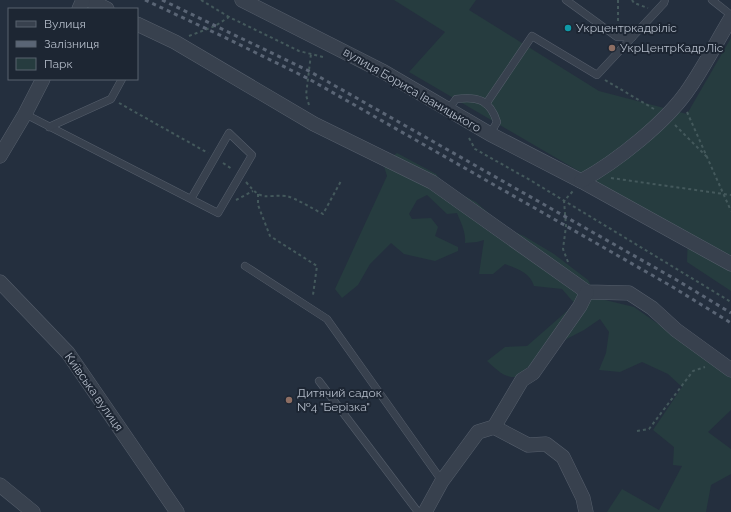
<svg xmlns="http://www.w3.org/2000/svg" width="731" height="512" viewBox="0 0 731 512" font-family="Raleway,sans-serif">
  <style>
    .green { fill: #263c3f }
    .lines { fill: none; stroke-linecap: round; stroke-linejoin: round }
    .lane-casing { stroke: #565f6c; stroke-width: 8 }
    .street-casing { stroke: #565f6c; stroke-width: 15 }
    .path { stroke: #44595c; stroke-width: 2; stroke-dasharray: 3 3; stroke-linecap: butt }
    .lane { stroke: #38414e; stroke-width: 7 }
    .street { stroke: #38414e; stroke-width: 14 }
    .rail { stroke: #5a6575; stroke-width: 3; stroke-dasharray: 4 4; stroke-linecap: butt }
    .culture-dot { fill: #0f9aa8; stroke: #1d2633; stroke-width: 1.5 }
    .education-dot { fill: #8d6e63; stroke: #1d2633; stroke-width: 1.5 }
    .labels { text-anchor: middle; dominant-baseline: central; stroke-width: 4; stroke-linejoin: round; paint-order: stroke }
    .poi-label { font-size: 12px; fill: #b4bcc9; stroke: #1d2633; text-anchor: start }
    .street-label { font-size: 12px; fill: #b4bcc9; stroke: #1d2633 }
  </style>
  <rect width="100%" height="100%" fill="#242f3e"/>
  <g class="green">
    <polygon points="394,0 476,0 469,10 599,91 687,114 731,38 731,291 687,262 688,235 409,72 445,32"/>
    <path d="M 397,153 L 436,174 L 445,186 L 476,202 L 505,228 L 524,236 L 554,254 L 588,280 L 597,298 L 634,307 L 731,375 L 731,410 L 708,432 L 731,449 L 731,474 L 711,485 L 706,512 L 607,512 L 622,489 L 659,510 L 682,466 L 673,465 L 674,447 L 653,430 L 682,387 L 668,374 L 642,362 L 620,372 L 599,370 L 606,353 L 609,332 L 600,319 L 584,330 L 553,346 L 516,377 C 504,378 496,369 487,361 L 505,347 L 527,346 L 575,304 L 562,289 L 534,286 C 530,272 517,269 505,264 L 493,274 L 479,274 L 484,240 L 477,242 L 465,243 C 466,232 461,223 457,213 L 447,214 L 427,195 L 417,200 L 409,214 L 412,219 L 431,218 L 438,227 L 435,236 L 458,247 L 458,251 L 435,261 L 404,254 L 391,243 L 370,264 L 358,285 L 342,298 L 335,289 L 387,176 L 383,163 Z"/>
  </g>
  <g class="lines">
    <g class="lane-casing">
      <g id="lane">
        <polyline points="566,0 617,37 632,37"/>
        <polyline points="712,0 731,15"/>
        <polyline points="486,104 532,36 597,75 664,3 665,0"/>
        <path d="M 448,110 L 456,99 C 478,96 490,100 497,122 L 490,134"/>
        <path d="M 25,114 C 89,147 154,180 218,213 L 252,155 L 229,133 L 191,199"/>
        <polyline points="49,127 111,99 122,79"/>
        <polyline points="245,266 327,319 442,481"/>
        <polyline points="319,381 418,512"/>
      </g>
    </g>
    <g class="street-casing">
      <g id="street">
        <polyline points="89,0 107,9"/>
        <polyline points="242,0 384,72 490,134 581,181 731,264"/>
        <polyline points="79,9 83,0"/>
        <polyline points="137,24 175,42 314,124 432,182 587,292 629,293 652,308 676,330 731,370"/>
        <polyline points="0,156 25,114 43,79"/>
        <path d="M 581,181 C 616,162 668,121 690,87 C 705,65 717,41 731,18"/>
        <polyline points="0,282 68,353 177,512"/>
        <polyline points="494,427 528,445 546,444 563,457 583,498 586,512"/>
        <polyline points="0,485 33,512"/>
        <polyline points="425,512 442,481 478,432 494,427 522,380 533,373 580,306 587,292"/>
      </g>
    </g>
    <g class="path">
      <polyline points="201,0 229,17"/>
      <polyline points="618,0 618,26"/>
      <polyline points="632,0 634,3 648,8"/>
      <polyline points="189,36 215,26 229,17 299,51 323,57"/>
      <polyline points="605,80 654,109"/>
      <polyline points="119,103 208,153"/>
      <polyline points="309,105 306,95 311,54"/>
      <polyline points="687,112 731,211"/>
      <polyline points="675,125 707,157"/>
      <polyline points="469,138 475,149 530,180 731,302"/>
      <polyline points="223,163 232,169"/>
      <polyline points="611,178 731,195"/>
      <path d="M 246,182 C 263,203 265,194 286,196 C 296,198 313,209 323,214 L 341,181"/>
      <polyline points="258,194 258,205 270,236 317,266 313,295"/>
      <polyline points="236,200 253,191"/>
      <polyline points="568,262 563,249 566,226 564,201 573,191"/>
      <polyline points="637,431 649,429 693,371 705,367"/>
    </g>
    <use href="#lane" class="lane"/>
    <use href="#street" class="street"/>
    <g class="rail">
      <polyline points="145,0 224,37 309,79 671,286 731,323"/>
      <polyline points="162,0 309,71 675,279 731,313"/>
    </g>
  </g>
  <circle class="culture-dot" cx="568" cy="28" r="4"/>
  <g class="education-dot">
    <circle cx="612" cy="48" r="4"/>
    <circle cx="289" cy="400" r="4"/>
  </g>
  <g class="labels">
    <g class="poi-label">
      <text x="576" y="28">Укрцентркадріліс</text>
      <text x="620" y="48">УкрЦентрКадрЛіс</text>
      <text x="297" y="393">Дитячий садок<tspan x="297" dy="14">№4 "Берізка"</tspan></text>
    </g>
    <g class="street-label">
      <text transform="translate(412 90) rotate(30)">вулиця Бориса Іваницького</text>
      <text transform="translate(94 392) rotate(55)">Київська вулиця</text>
    </g>
  </g>
  <rect x="8" y="8" width="130" height="72" fill="#1d2633" stroke="#59626f"/>
  <rect x="16" y="21" width="20" height="6" fill="#38414e" stroke="#59626f"/>
  <text x="44" y="28" font-size="12" fill="#b4bcc9">Вулиця</text>
  <rect x="16" y="41" width="20" height="6" fill="#5a6575" stroke="#59626f"/>
  <text x="44" y="48" font-size="12" fill="#b4bcc9">Залізниця</text>
  <rect x="16" y="58" width="20" height="12" fill="#263c3f" stroke="#59626f"/>
  <text x="44" y="68" font-size="12" fill="#b4bcc9">Парк</text>
</svg>
